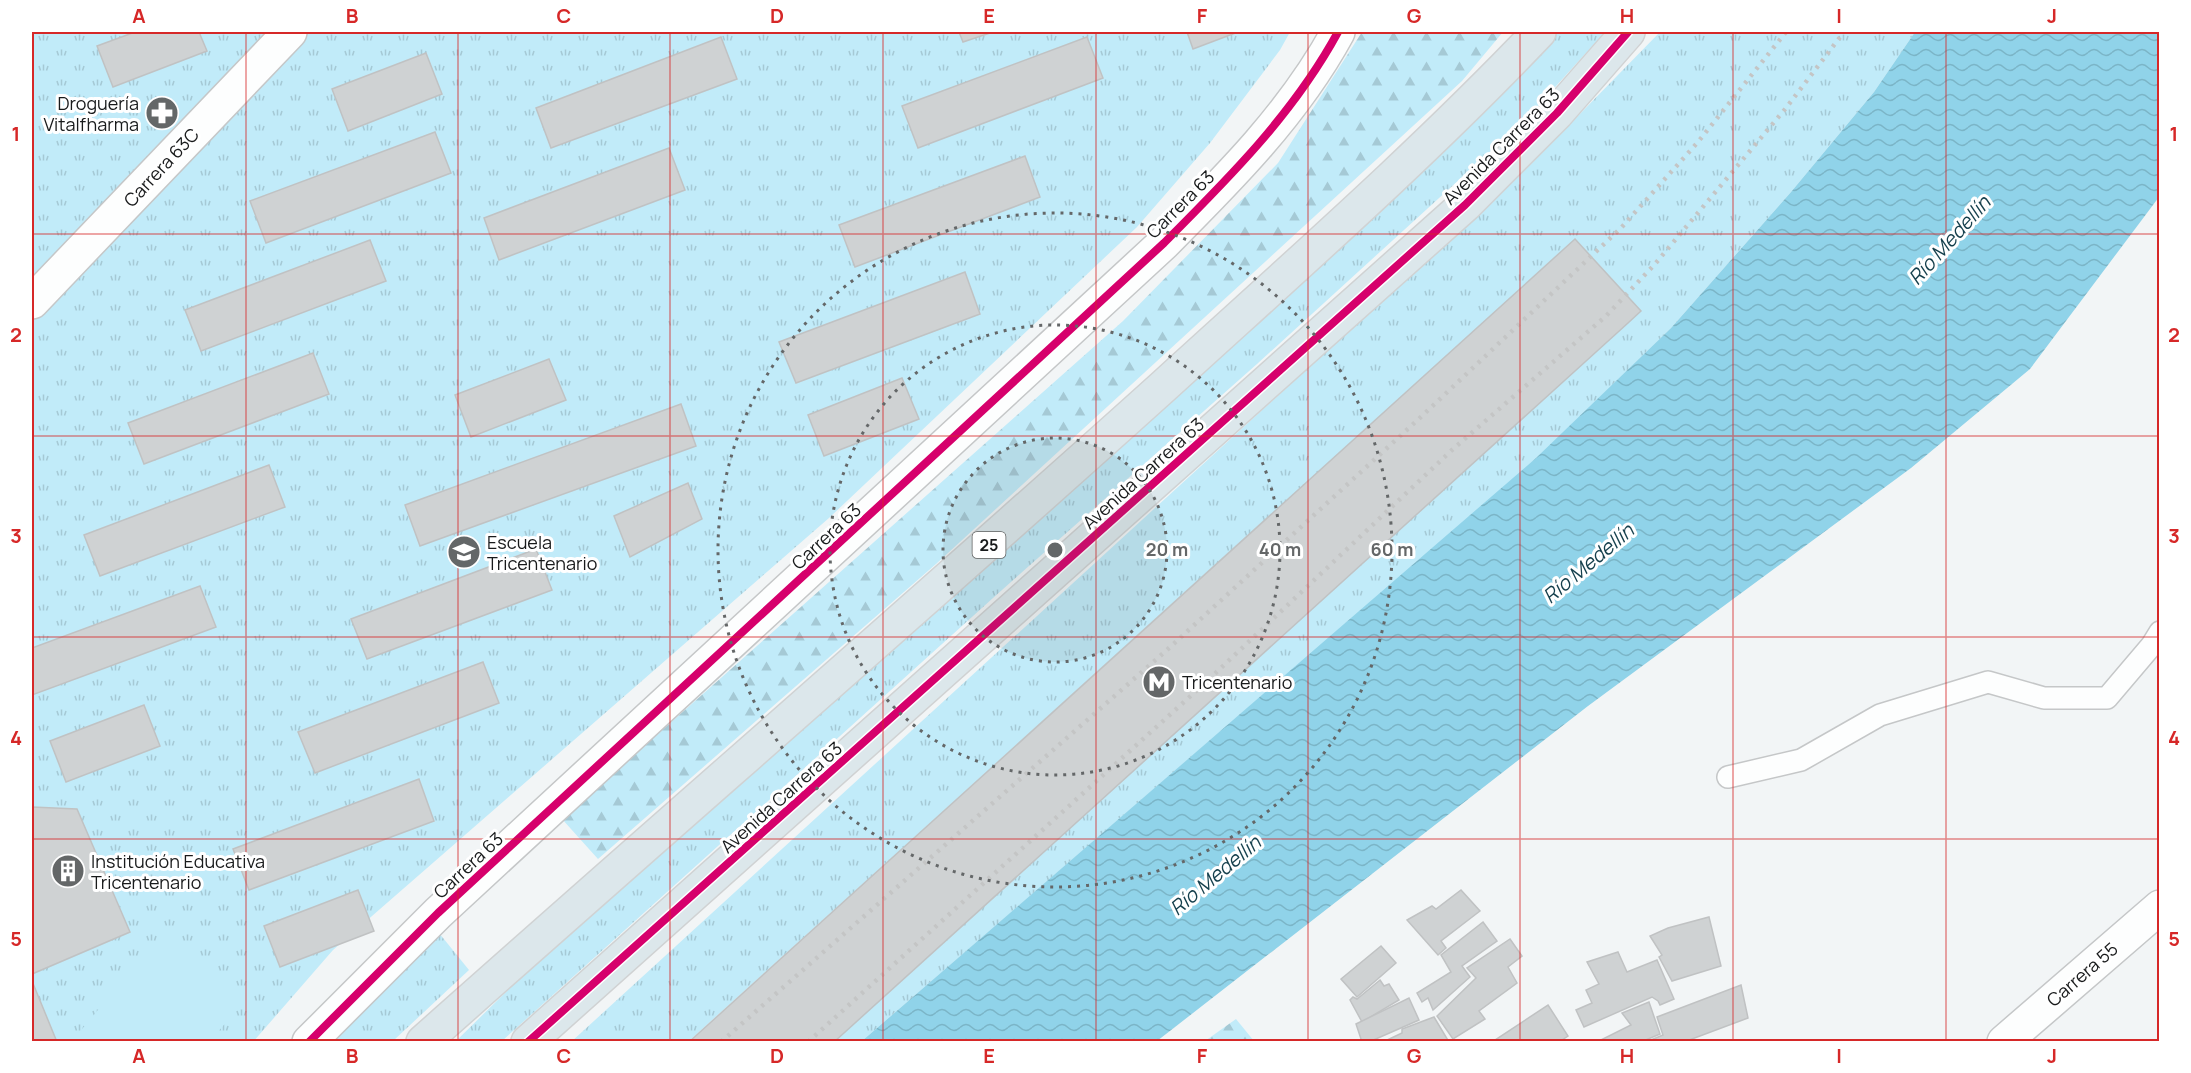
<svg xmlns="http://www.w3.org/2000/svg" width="2191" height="1073" viewBox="0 0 2191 1073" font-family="Manrope,sans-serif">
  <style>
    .grass { fill: url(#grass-tufts) }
    .forest { fill: url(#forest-firs) }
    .pitch { fill: #c1ebf9 }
    .water { fill: url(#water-waves) }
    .building { fill: #cfd2d3; stroke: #c0c2c3; stroke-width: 1.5 }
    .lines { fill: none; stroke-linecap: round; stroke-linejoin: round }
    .lane-casing { stroke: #c5c7c8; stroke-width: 24 }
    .street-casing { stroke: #c5c7c8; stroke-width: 36 }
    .secondary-casing { stroke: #c5c7c8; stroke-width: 36 }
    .highway-casing { stroke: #d0d2d3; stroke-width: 36 }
    .lane { stroke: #fdfefe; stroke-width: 21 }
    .street { stroke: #fdfefe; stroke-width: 33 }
    .secondary { stroke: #fdfefe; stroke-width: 33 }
    .highway { stroke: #dce7eb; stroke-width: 33 }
    .rail { stroke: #c4c5c5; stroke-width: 4.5; stroke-dasharray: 3 6; stroke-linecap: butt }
    .cycleway-casing { stroke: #fff; stroke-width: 11 }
    .cycleway { stroke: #d6006c; stroke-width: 8 }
    .grid { fill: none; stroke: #d62828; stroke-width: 1.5; stroke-opacity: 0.55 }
    .ring { fill: none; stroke: #646768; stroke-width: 3; stroke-dasharray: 3 6 }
    .labels { text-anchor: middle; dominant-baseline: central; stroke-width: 6; stroke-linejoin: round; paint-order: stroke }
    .shield { fill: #fff; stroke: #5d5f5f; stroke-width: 1.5 }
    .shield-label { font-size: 16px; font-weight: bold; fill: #181a1b }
    .poi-label { font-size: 18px; fill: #181a1b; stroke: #fff; text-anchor: start }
    .street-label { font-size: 18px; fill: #181a1b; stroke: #fff }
    .water-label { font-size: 20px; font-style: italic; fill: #143f4c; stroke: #fff }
    .centre { fill: #646768; stroke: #fff; stroke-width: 3 }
    .ring-label { font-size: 18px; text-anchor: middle; font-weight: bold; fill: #646768; stroke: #fff; stroke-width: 6; stroke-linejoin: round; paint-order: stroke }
    .neatline { fill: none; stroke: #d62828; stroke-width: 2 }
    .grid-label { font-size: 20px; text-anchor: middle; font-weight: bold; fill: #d62828 }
  </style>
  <defs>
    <pattern id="grass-tufts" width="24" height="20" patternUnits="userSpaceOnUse" patternTransform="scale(1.5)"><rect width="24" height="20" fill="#c1ebf9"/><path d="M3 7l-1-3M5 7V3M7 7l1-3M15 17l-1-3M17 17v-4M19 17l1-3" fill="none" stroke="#a5c9d5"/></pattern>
    <pattern id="forest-firs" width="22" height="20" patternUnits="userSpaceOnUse" patternTransform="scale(1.5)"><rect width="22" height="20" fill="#c1ebf9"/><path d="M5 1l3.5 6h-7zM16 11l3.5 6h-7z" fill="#a5c9d5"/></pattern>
    <pattern id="water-waves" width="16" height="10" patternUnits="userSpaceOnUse" patternTransform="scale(1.5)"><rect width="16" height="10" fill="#90d3e9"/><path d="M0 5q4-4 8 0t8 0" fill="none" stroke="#7bb5c7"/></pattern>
  </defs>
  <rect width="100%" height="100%" fill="#f2f5f6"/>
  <g class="grass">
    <polygon points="32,32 1290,32 1280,50 1210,143 1137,227 829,518 333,950 253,1042 32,1041"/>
    <polygon points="1556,32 1605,32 1528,117 1257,364 993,598 502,1041 455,1042 561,938 1056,506 1398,195 1511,86"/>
    <polygon points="1660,32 1915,32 1874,92 1791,192 1671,328 1536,459 862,1041 834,1041 1641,311 1575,240 689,1041 571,1042 1528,167"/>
    <polygon points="439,933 469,970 393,1041 328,1042"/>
  </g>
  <g class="forest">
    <polygon points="1362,32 1503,32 1462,81 936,564 598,859 562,819 1123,321 1278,163"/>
    <polygon points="1236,1019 1254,1041 1205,1041"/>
  </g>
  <polygon class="pitch" points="159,937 241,1005 210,1041 72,1041"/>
  <polygon class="water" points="1915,32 2159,32 2159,197 2030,369 1911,468 1588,706 1157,1041 862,1041 1536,458 1671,328 1791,192 1874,92"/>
  <g class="building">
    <polygon points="135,32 199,32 207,51 113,87 97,46"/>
    <polygon points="959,32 993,32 963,42"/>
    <polygon points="1187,32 1238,32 1193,49"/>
    <polygon points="721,37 737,79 551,148 536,108"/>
    <polygon points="1087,37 1103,78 918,148 902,106"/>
    <polygon points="426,53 442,94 348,131 332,89"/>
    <polygon points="435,132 451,173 266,243 250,201"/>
    <polygon points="669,148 685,190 499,260 484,218"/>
    <polygon points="1025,156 1040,197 855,267 839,225"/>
    <polygon points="1575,239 1641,311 1628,323 834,1042 689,1042"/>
    <polygon points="370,240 386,281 201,351 185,310"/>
    <polygon points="965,272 980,314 796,383 779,342"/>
    <polygon points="313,353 329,394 144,464 128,423"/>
    <polygon points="549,359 566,400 471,437 455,395"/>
    <polygon points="902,378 919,419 824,456 808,415"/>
    <polygon points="681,404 696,446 420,546 405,505"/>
    <polygon points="269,465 285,507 100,576 84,535"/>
    <polygon points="688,483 702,519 630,557 614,516"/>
    <polygon points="536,549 552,590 367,659 351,619"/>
    <polygon points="200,586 216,627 32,695 32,648"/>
    <polygon points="483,662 499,703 315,773 298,732"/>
    <polygon points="144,705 160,746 66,782 50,741"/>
    <polygon points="419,779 434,821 249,890 233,849"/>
    <polygon points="32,807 77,809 130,932 32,974"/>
    <polygon points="358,890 374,931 280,967 264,926"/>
    <polygon points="1461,890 1480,911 1441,941 1446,948 1438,955 1407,920 1432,906 1436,909"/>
    <polygon points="1709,917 1721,966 1672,981 1659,957 1662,955 1650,936 1668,928"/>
    <polygon points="1483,922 1497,941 1462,966 1470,977 1433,1010 1428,998 1422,1002 1417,993 1451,972 1441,955"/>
    <polygon points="1510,939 1522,956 1508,967 1517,983 1479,1011 1485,1019 1453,1039 1437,1016 1476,978 1467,968"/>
    <polygon points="1381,946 1396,963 1357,997 1341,979"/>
    <polygon points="1618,952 1627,972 1657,960 1674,999 1660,1005 1658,1001 1652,997 1584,1027 1576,1010 1592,1003 1586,990 1599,984 1587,962"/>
    <polygon points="1380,980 1384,986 1389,984 1399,1000 1362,1022 1350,1000 1353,997 1357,999"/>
    <polygon points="32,981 57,1042 32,1042"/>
    <polygon points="1741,985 1748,1018 1684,1042 1646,1042 1663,1035 1657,1017"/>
    <polygon points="1409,998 1419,1020 1369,1042 1362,1042 1356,1024"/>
    <polygon points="1649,1002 1660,1034 1641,1042 1597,1042 1631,1025 1622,1013"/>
    <polygon points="1548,1005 1568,1036 1559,1042 1492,1042"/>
    <polygon points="1434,1017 1449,1042 1383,1042 1402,1033 1402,1029"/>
  </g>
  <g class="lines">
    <g class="lane-casing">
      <polyline id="lane" points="1728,777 1801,760 1880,715 1988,682 2044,698 2107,698 2152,645 2160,632"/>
    </g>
    <g class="street-casing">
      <g id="street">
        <polyline points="32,302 290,32"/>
        <path d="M 309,1042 L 438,913 L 1164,243 C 1229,178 1294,113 1338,32"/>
      </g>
    </g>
    <g class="secondary-casing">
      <polyline id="secondary" points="2004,1042 2160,907"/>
    </g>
    <g class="highway-casing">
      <g id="highway">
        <path d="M 423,1042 C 670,822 920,606 1165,385 C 1292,269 1421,156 1539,32"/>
        <polyline points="528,1042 1465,205 1557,113 1628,32"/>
      </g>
    </g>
    <use href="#lane" class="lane"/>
    <use href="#street" class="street"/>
    <use href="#secondary" class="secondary"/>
    <use href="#highway" class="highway"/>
    <g class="rail">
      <polyline points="721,1042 1168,649 1423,415 1621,228 1698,142 1786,32"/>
      <polyline points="808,1042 1205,683 1452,450 1606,316 1655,264 1786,108 1844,32"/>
    </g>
    <g class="cycleway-casing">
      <g id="cycleway">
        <path d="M 309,1042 L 438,913 L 1164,243 C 1229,178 1294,113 1338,32"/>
        <polyline points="528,1042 1465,205 1557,113 1628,32"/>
      </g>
    </g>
    <use href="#cycleway" class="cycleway"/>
  </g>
  <path class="grid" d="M 246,32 L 246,1042M 458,32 L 458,1042M 670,32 L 670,1042M 883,32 L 883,1042M 1096,32 L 1096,1042M 1308,32 L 1308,1042M 1520,32 L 1520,1042M 1733,32 L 1733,1042M 1946,32 L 1946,1042M 32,234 L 2160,234M 32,436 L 2160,436M 32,637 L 2160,637M 32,839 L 2160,839"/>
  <circle cx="1055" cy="550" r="112" fill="#646768" fill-opacity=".12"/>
  <g class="ring">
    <circle cx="1055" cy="550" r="112"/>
    <circle cx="1055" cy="550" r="225"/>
    <circle cx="1055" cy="550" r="337"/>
  </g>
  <defs>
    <g id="pharmacy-disc" transform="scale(1.725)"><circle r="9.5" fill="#646768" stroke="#fff"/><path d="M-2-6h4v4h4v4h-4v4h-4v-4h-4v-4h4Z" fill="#fff"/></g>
    <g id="school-disc" transform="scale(1.725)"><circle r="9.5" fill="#646768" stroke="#fff"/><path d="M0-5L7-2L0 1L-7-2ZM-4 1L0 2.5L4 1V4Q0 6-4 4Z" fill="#fff"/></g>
    <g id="metro-disc" transform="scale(1.725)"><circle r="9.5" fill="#646768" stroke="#fff"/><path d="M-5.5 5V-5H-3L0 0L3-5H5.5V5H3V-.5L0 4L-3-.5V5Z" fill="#fff"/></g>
    <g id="building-disc" transform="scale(1.725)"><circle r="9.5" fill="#646768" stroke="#fff"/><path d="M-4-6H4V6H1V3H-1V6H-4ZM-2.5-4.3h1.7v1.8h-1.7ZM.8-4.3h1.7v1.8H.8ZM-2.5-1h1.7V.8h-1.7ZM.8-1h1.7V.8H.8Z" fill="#fff"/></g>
  </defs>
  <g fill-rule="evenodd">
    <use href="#pharmacy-disc" x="162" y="113"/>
    <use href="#school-disc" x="464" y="552"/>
    <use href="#metro-disc" x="1159" y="682"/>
    <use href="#building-disc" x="68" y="871"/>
  </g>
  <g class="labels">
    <rect class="shield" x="972.5" y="532" width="33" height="26" rx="4.5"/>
    <g class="shield-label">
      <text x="989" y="545">25</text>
    </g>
    <g class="poi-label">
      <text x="139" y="103" text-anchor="end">Droguería<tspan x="139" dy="21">Vitalfharma</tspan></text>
      <text x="487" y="542">Escuela<tspan x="487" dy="21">Tricentenario</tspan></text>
      <text x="1182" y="682">Tricentenario</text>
      <text x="91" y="861">Institución Educativa<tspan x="91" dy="21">Tricentenario</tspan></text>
    </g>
    <g class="street-label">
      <text transform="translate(1501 146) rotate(-45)">Avenida Carrera 63</text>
      <text transform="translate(161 167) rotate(-47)">Carrera 63C</text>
      <text transform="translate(1180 204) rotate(-45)">Carrera 63</text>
      <text transform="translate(1143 473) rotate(-42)">Avenida Carrera 63</text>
      <text transform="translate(826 536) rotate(-43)">Carrera 63</text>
      <text transform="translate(781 797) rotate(-42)">Avenida Carrera 63</text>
      <text transform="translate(468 865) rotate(-43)">Carrera 63</text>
      <text transform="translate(2082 974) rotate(-41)">Carrera 55</text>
    </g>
    <g class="water-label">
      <text transform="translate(1949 240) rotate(-48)">Río Medellín</text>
      <text transform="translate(1588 563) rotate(-40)">Río Medellín</text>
      <text transform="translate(1215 875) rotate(-40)">Río Medellín</text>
    </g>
  </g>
  <circle cx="1055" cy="550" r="9" class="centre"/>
  <g class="ring-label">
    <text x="1167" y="556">20 m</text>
    <text x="1280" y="556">40 m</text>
    <text x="1392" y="556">60 m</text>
  </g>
  <rect width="2191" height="1073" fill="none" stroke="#ffffff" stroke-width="66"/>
  <rect x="33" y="33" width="2125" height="1007" class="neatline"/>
  <g class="grid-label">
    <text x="139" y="23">A</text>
    <text x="352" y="23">B</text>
    <text x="564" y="23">C</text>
    <text x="777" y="23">D</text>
    <text x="989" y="23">E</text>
    <text x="1202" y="23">F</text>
    <text x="1414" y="23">G</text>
    <text x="1627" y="23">H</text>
    <text x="1839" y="23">I</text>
    <text x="2052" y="23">J</text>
    <text x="16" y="141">1</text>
    <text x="2174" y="141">1</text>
    <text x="16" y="342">2</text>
    <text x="2174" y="342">2</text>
    <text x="16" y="543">3</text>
    <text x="2174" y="543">3</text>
    <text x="16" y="745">4</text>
    <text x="2174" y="745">4</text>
    <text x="16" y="946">5</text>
    <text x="2174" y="946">5</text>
    <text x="139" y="1063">A</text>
    <text x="352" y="1063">B</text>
    <text x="564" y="1063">C</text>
    <text x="777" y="1063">D</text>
    <text x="989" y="1063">E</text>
    <text x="1202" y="1063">F</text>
    <text x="1414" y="1063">G</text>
    <text x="1627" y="1063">H</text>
    <text x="1839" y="1063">I</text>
    <text x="2052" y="1063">J</text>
  </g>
</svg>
